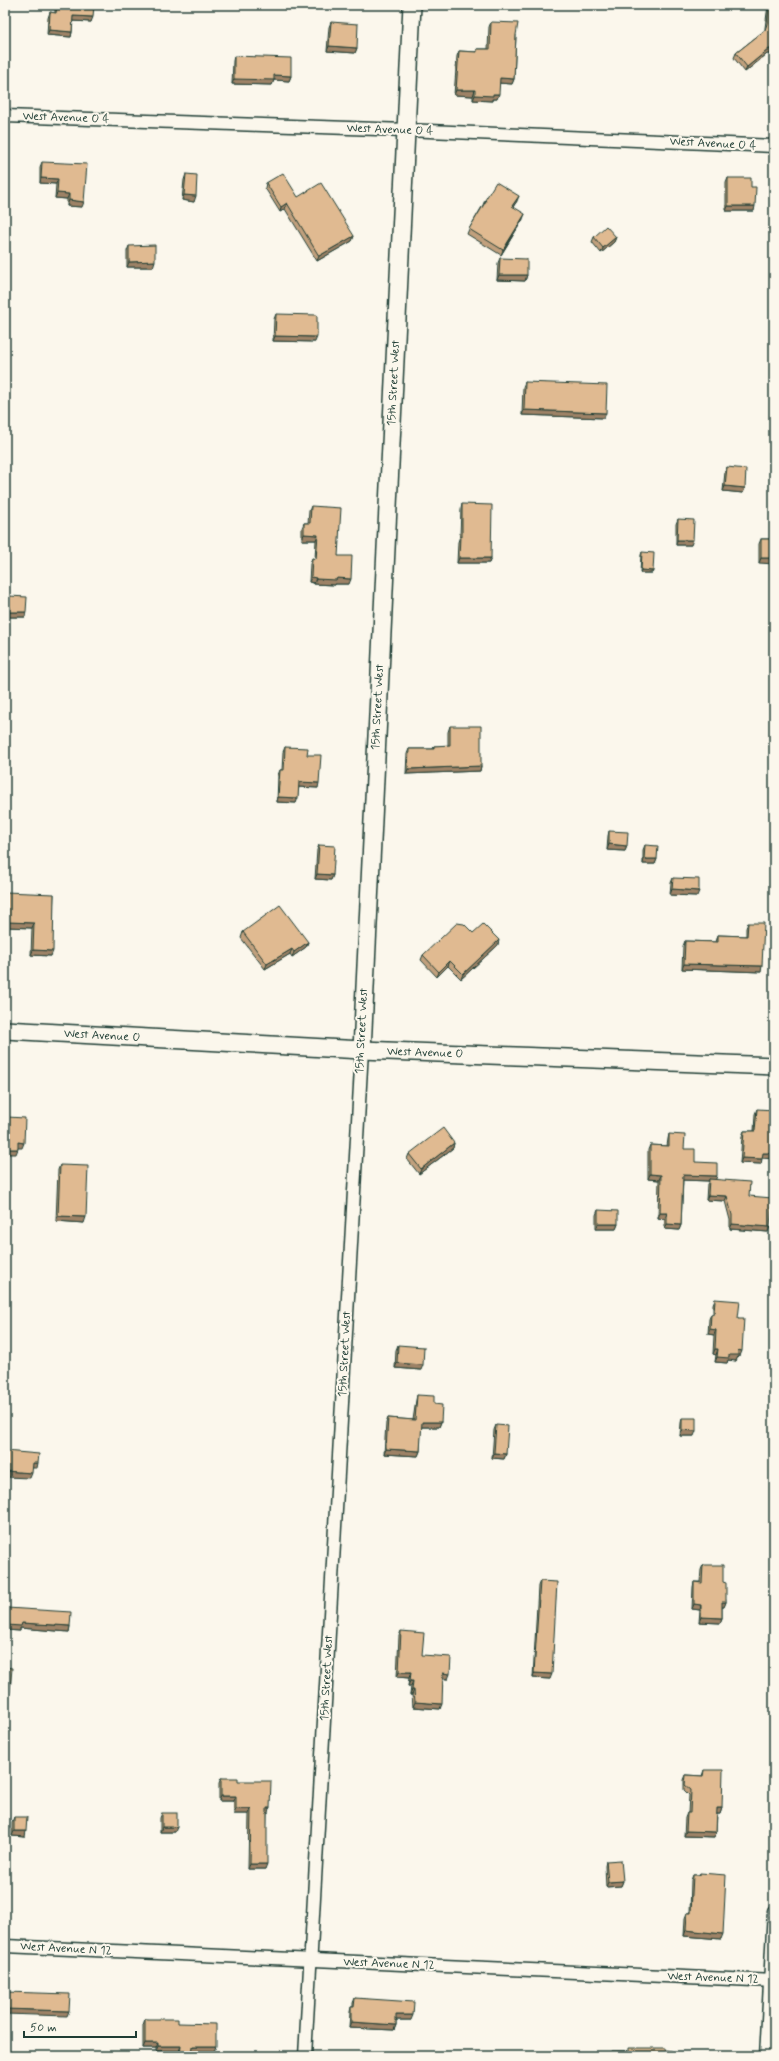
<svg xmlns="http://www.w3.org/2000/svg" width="779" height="2061" viewBox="0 0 779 2061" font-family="Mynerve,sans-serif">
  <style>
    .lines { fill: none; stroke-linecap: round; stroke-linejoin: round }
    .street-casing { stroke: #1f3d34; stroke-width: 15 }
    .secondary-casing { stroke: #1f3d34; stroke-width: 20 }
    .street { stroke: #fbf7ec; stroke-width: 12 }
    .secondary { stroke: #fbf7ec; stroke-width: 17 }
    .wall { fill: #c1a07d; stroke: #1f3d34 }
    .shaded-wall { fill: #9d8266; stroke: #1f3d34 }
    .building { fill: #e0ba91; stroke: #1f3d34 }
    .labels { text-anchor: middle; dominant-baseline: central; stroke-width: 4; stroke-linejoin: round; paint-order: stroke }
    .street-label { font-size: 12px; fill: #1f3d34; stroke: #fbf7ec }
  </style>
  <rect width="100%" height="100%" fill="#fbf7ec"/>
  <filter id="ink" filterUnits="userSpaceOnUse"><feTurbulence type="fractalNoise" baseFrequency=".025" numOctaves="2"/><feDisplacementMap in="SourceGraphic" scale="8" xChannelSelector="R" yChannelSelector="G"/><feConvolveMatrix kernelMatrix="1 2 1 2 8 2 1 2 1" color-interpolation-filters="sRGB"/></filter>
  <g filter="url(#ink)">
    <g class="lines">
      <g class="street-casing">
        <g id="street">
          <polyline points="5,116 406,130 774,146"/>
          <polyline points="5,1946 774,1981"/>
          <polyline points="305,2056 362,1050"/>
          <polyline points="766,2056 774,1911"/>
        </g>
      </g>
      <g class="secondary-casing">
        <g id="secondary">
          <polyline points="5,1030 362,1050 774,1066"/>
          <polyline points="362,1050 412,5"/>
        </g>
      </g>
      <use href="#street" class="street"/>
      <use href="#secondary" class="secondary"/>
    </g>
    <g class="wall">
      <polygon points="55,5 94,5 91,22 73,21 72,32 71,37 47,35 48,18 50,12 55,13"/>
      <polygon points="768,5 774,5 774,54 767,54 745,72 734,58 736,53 765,30 765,28"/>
      <polygon points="331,22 357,48 355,53 327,51 329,27"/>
      <polygon points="491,22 516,35 514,79 512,84 499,83 497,99 492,99 492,101 473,100 473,96 454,95 457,56 459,51 476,52 477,49 488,49 489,27"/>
      <polygon points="234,56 291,76 289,81 274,80 272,85 232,84 233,61"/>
      <polygon points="42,162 82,207 67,206 67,199 55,198 56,184 40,183 40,167"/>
      <polygon points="186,174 194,202 182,200 184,180"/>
      <polygon points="728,178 751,187 754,211 726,211 726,183"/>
      <polygon points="266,183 354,236 352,241 317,261 285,209 280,212 265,188"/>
      <polygon points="485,200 517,201 513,207 523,219 501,255 467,234 469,229 483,205"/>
      <polygon points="594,237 616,237 614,242 601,253 592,242"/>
      <polygon points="129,246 153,267 127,267 127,251"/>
      <polygon points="500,258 527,275 525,281 497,280 498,263"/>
      <polygon points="276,314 315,342 273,341 274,319"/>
      <polygon points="525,382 604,418 522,415 523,387"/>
      <polygon points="727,467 745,488 743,493 723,491 725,472"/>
      <polygon points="462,504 491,558 489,563 457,563 458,542 460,536 461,509"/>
      <polygon points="311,506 338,556 349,584 335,584 335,585 314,584 314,583 309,582 310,564 312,558 315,559 316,540 302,540 302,528 304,523 308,523 309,511"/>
      <polygon points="678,519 691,545 676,545 676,524"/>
      <polygon points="761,539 774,539 759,563 759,544"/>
      <polygon points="642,552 653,571 652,573 640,573 641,555"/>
      <polygon points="9,596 25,617 7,617 8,602"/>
      <polygon points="450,726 481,766 480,771 406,774 407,754 409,749 433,749 434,746 448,746 448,732"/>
      <polygon points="285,747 307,755 318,788 299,787 296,803 277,802 278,775 280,770 282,770 283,752"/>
      <polygon points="609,831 627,846 625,851 607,850 608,836"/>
      <polygon points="319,845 333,875 331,880 315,879 317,850"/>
      <polygon points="645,845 657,859 655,864 643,864 643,850"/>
      <polygon points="673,878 697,896 670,895 671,883"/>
      <polygon points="54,894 51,956 31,955 32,928 7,927"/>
      <polygon points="748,923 761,972 682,969 683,946 685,941 716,942 718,935 746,936 746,928"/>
      <polygon points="243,932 308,942 306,947 292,957 290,954 265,969 241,938"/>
      <polygon points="473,933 498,945 461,979 448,966 437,977 421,960 423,955"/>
      <polygon points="757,1109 761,1164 740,1163 742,1136 744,1131 754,1131 755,1114"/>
      <polygon points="669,1134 684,1149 695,1162 716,1180 749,1196 768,1232 730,1229 730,1220 725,1201 706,1200 707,1184 709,1181 683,1180 681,1225 679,1230 665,1229 665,1219 658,1218 659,1180 648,1179 648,1150 650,1145 667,1146 668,1139"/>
      <polygon points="454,1143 453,1148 419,1174 407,1159 409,1154"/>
      <polygon points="60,1165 84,1223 56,1221 58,1170"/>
      <polygon points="598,1210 618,1224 616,1229 596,1229 596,1215"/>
      <polygon points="715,1299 738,1318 740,1356 738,1356 736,1361 728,1360 727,1363 715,1362 716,1355 713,1354 714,1335 708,1334 709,1319 711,1314 713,1314 713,1304"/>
      <polygon points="398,1345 421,1370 395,1368 396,1350"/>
      <polygon points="417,1395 434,1404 441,1422 439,1427 421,1427 420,1451 418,1456 384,1454 386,1423 388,1418 413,1420 416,1400"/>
      <polygon points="682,1418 694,1436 680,1436 681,1423"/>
      <polygon points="496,1425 506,1454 504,1459 492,1458 494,1430"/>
      <polygon points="703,1565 723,1582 726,1602 724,1607 722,1607 722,1618 720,1623 699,1622 700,1610 692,1609 693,1587 694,1582 700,1582 701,1570"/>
      <polygon points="540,1581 550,1679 533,1678 538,1586"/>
      <polygon points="7,1608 70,1626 69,1632 20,1628 20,1631 5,1630 5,1613"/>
      <polygon points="401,1631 422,1655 448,1679 443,1679 440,1709 413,1707 412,1695 410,1695 411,1686 408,1686 409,1678 397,1677 399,1636"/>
      <polygon points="704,1770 722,1808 720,1814 717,1814 716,1832 715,1837 684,1836 685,1818 687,1813 688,1813 689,1795 684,1790 684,1780 686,1775 702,1776"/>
      <polygon points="221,1778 238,1781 269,1813 267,1813 265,1869 248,1869 249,1814 234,1814 234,1801 219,1801 219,1783"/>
      <polygon points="162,1813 175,1832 160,1832 160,1818"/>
      <polygon points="14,1817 25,1837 12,1836 12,1822"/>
      <polygon points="606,1861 623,1881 621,1886 606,1887 605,1866"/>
      <polygon points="700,1873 721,1939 684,1936 685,1918 687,1913 690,1913 691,1880 693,1875 699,1875"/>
      <polygon points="355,1998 411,2020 396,2020 396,2025 394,2030 349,2028 350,2012 351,2007 353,2007 353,2003"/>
      <polygon points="145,2019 178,2023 214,2052 192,2051 192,2056 179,2056 179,2051 156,2051 156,2048 143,2048 143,2025"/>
    </g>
    <g class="shaded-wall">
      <polygon points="73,16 93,17 91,22 72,21"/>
      <polygon points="49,30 72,32 71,37 47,35"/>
      <polygon points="329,46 357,48 355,53 327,51"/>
      <polygon points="769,49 774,49 774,54 767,54 745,72 747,67"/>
      <polygon points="274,75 291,76 289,81 274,80 272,85 232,84 234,79"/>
      <polygon points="500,78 514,79 512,84 498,83"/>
      <polygon points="456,90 475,90 473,96 454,95"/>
      <polygon points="493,94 499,94 497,99 492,99 492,101 473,100 475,95"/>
      <polygon points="41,178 58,179 56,184 40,183"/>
      <polygon points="57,193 69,194 67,199 55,198"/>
      <polygon points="184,195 196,196 194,202 182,200"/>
      <polygon points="519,196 517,201 510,211 512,206"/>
      <polygon points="69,200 84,202 82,207 67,206"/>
      <polygon points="287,203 285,209 280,212 281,207"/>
      <polygon points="728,206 755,206 754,211 726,211"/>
      <polygon points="525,214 523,219 501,255 503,250"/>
      <polygon points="354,236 352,241 317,261 319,256"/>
      <polygon points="616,237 614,242 601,253 603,248"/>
      <polygon points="155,261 153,267 127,267 129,262"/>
      <polygon points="499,275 527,275 525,281 497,280"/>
      <polygon points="275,336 317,337 315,342 273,341"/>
      <polygon points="524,410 606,413 604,418 522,415"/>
      <polygon points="725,486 745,488 743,493 723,491"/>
      <polygon points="304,534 318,535 316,540 302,540"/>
      <polygon points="677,540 693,540 691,545 676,545"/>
      <polygon points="459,558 491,558 489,563 457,563"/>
      <polygon points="761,558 774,558 774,564 759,563"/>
      <polygon points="641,570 653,571 652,573 640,573"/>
      <polygon points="311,577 316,578 314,583 309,582"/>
      <polygon points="337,578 351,579 349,584 335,584 335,585 314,584 316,579"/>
      <polygon points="9,612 26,612 25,617 7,617"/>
      <polygon points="481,766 480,771 406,774 408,769"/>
      <polygon points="299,782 319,783 318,788 297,787"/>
      <polygon points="278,797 298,798 296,803 277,802"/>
      <polygon points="609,844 627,846 625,851 607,850"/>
      <polygon points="644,859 657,859 655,864 643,864"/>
      <polygon points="317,874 333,875 331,880 315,879"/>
      <polygon points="672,889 699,891 697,896 670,895"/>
      <polygon points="8,922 34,923 32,928 7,927 5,928 5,924"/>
      <polygon points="499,940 498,945 461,979 463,974"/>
      <polygon points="308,942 306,947 292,957 294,952"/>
      <polygon points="292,949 290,954 265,969 267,964"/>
      <polygon points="33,950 53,951 51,956 31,955"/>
      <polygon points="450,961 448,966 437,977 439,972"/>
      <polygon points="684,964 762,966 761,972 682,969"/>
      <polygon points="18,1142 24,1143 22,1148 16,1148"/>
      <polygon points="454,1143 453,1148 419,1174 421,1169"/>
      <polygon points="5,1149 18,1149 16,1154 5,1154"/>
      <polygon points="763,1153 774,1153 774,1159 761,1158"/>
      <polygon points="742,1158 762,1159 761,1164 740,1163"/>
      <polygon points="650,1174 661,1175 659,1180 648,1179"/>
      <polygon points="683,1175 717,1176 715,1181 709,1179 709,1181 681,1180"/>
      <polygon points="708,1195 727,1196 725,1201 706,1200"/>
      <polygon points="660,1213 667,1213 665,1219 658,1218"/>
      <polygon points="58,1216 86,1217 84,1223 56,1221"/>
      <polygon points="598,1224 618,1224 616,1229 596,1229"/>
      <polygon points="667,1224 681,1225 679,1230 665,1229"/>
      <polygon points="732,1224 770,1227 768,1232 730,1229"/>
      <polygon points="710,1329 716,1330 714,1335 708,1334"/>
      <polygon points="715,1349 718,1349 716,1355 713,1354"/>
      <polygon points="738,1350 742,1351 740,1356 738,1356 736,1361 728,1360 727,1363 715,1362 717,1357 729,1355"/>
      <polygon points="397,1363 423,1365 421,1370 395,1368"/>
      <polygon points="422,1422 441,1422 439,1427 420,1427"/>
      <polygon points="682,1430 696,1431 694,1436 680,1436"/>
      <polygon points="386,1449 420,1451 418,1456 384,1454"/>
      <polygon points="494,1453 506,1454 504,1459 492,1458"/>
      <polygon points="33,1463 38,1463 37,1468 31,1468"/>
      <polygon points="5,1471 32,1473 30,1478 5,1477"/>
      <polygon points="722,1602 726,1602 724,1607 720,1607"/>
      <polygon points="694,1604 701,1605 700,1610 692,1609"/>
      <polygon points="701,1617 722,1618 720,1623 699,1622"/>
      <polygon points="22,1623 70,1626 69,1632 20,1628 20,1631 5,1630 7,1625"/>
      <polygon points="399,1672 411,1672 409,1678 397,1677"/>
      <polygon points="443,1673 450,1674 448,1679 442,1678"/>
      <polygon points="534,1673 552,1674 550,1679 533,1678"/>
      <polygon points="410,1681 413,1681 411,1686 408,1686"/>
      <polygon points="412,1690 414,1690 412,1695 410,1695"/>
      <polygon points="5,1692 10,1692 8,1697 5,1697"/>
      <polygon points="415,1702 442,1704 440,1709 413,1707"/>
      <polygon points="221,1796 236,1796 234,1801 219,1801"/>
      <polygon points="267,1808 270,1808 269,1813 265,1813"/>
      <polygon points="717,1808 722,1808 720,1814 716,1814"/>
      <polygon points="236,1809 251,1809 249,1814 234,1814"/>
      <polygon points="162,1827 177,1827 175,1832 160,1832"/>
      <polygon points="14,1831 26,1831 25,1837 12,1836"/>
      <polygon points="686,1831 716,1832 715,1837 684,1836"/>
      <polygon points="250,1864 267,1864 265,1869 248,1869"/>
      <polygon points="623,1881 621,1886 606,1887 608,1882"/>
      <polygon points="686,1930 723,1934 721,1939 684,1936"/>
      <polygon points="5,2009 69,2011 67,2016 5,2014"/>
      <polygon points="396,2015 413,2015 411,2020 394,2020"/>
      <polygon points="351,2022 396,2025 394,2030 349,2028"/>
      <polygon points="145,2043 158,2043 156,2048 143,2048"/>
      <polygon points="158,2046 181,2046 179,2051 156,2051"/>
      <polygon points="193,2046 216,2046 214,2052 191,2051"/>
      <rect x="180" y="2055" width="12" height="1"/>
    </g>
    <g class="building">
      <polygon points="57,5 94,5 93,17 73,16 72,32 49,30 50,12 56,13"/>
      <polygon points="769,5 774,5 774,49 769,49 747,67 736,53 765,30 767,24"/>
      <polygon points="331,22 358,24 357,48 329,46"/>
      <polygon points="491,22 518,23 516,35 514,79 500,78 499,94 493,94 493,96 475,95 475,90 456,90 459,51 477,52 477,49 490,49"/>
      <polygon points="234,56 291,58 291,76 274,75 274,80 234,79"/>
      <polygon points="42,162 87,164 84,202 69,200 69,194 57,193 58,179 41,178"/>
      <polygon points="283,173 298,197 321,183 354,236 319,256 287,203 281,207 266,183"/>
      <polygon points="186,174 197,175 196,196 184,195"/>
      <polygon points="728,178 751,178 751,187 756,187 755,206 728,206"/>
      <polygon points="496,182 519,196 512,206 525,214 503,250 469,229 486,201 485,200"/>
      <polygon points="606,226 616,237 603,248 594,237"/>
      <polygon points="155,245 155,261 129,262 129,246"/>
      <polygon points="500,258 527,259 527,275 499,275"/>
      <polygon points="276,314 317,315 317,337 275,336"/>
      <polygon points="525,382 607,385 606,413 524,410"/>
      <polygon points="727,467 746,469 745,488 725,486"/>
      <polygon points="462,504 492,505 491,558 459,558 460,536 462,537"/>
      <polygon points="311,506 341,508 338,556 352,556 351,579 337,578 336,580 316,579 316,578 311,577 312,558 316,559 318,535 304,534 304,523 310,523"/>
      <polygon points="678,519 694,520 693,540 677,540"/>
      <rect x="761" y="539" width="13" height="19"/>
      <polygon points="642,552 654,553 653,571 641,570"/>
      <polygon points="9,596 27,597 26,612 9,612"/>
      <polygon points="450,726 481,726 481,766 408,769 409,749 434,749 434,746 450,745"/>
      <polygon points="285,747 308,748 307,755 321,755 319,783 299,782 298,798 278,797 280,770 284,770"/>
      <polygon points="609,831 628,832 627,846 609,844"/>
      <polygon points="319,845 335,846 333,875 317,874"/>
      <polygon points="645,845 658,846 657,859 644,859"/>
      <polygon points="673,878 699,879 699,891 672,889"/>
      <polygon points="5,892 54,894 53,951 33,950 34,923 8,922 5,924"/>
      <polygon points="280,905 308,942 294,952 292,949 267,964 243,932"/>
      <polygon points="457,923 464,924 473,933 483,924 499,940 463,974 450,961 439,972 423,955"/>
      <polygon points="748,923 764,923 762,966 684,964 685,941 718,942 718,935 747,936"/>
      <polygon points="757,1109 774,1110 774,1153 763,1153 762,1159 742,1158 744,1131 755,1131"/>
      <polygon points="5,1113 7,1113 7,1117 25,1118 24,1143 18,1142 18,1149 5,1149"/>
      <polygon points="443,1128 454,1143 421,1169 409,1154"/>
      <polygon points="669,1134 685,1135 684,1149 695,1149 695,1162 717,1163 717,1176 683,1175 681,1225 667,1224 667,1213 660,1213 661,1175 650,1174 650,1145 669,1146"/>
      <polygon points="60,1165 88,1166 86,1217 58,1216"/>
      <polygon points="709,1179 750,1182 749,1196 772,1198 770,1227 732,1224 732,1215 727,1196 708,1195"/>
      <polygon points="598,1210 618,1211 618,1224 598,1224"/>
      <polygon points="715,1299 740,1301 738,1318 744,1318 742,1351 738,1350 738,1355 729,1355 729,1358 717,1357 718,1349 715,1349 716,1330 710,1329 711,1314 714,1314"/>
      <polygon points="398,1345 424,1347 423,1365 397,1363"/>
      <polygon points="417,1395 434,1396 434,1404 442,1405 441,1422 422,1422 420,1451 386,1449 388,1418 415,1420"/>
      <polygon points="682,1418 696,1418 696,1431 682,1430"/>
      <polygon points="496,1425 508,1426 506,1454 494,1453"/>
      <polygon points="5,1451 39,1454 38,1463 33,1463 32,1473 5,1471"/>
      <polygon points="703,1565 723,1565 723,1582 726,1583 726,1602 722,1602 722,1618 701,1617 701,1605 694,1604 694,1582 702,1583"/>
      <polygon points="540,1581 557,1582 552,1674 534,1673"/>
      <polygon points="7,1608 71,1612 70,1626 22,1623 21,1626 7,1625"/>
      <polygon points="401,1631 424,1633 422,1655 451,1657 450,1674 443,1673 442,1704 415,1702 414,1690 412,1690 413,1681 410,1681 411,1672 399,1672"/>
      <polygon points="5,1667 12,1668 10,1692 5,1692"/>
      <polygon points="704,1770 723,1770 722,1808 717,1808 716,1832 686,1831 687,1813 690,1813 691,1790 685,1785 686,1775 703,1776"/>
      <polygon points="221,1778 238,1778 238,1781 271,1781 270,1808 267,1808 267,1864 250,1864 251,1809 236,1809 236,1796 221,1796"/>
      <rect x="162" y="1813" width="15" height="14"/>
      <polygon points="14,1817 27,1817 26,1831 14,1831"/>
      <polygon points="621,1860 623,1881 608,1882 606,1861"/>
      <polygon points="700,1873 726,1875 723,1934 686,1930 687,1913 691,1913 693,1875 700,1875"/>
      <polygon points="5,1992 70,1994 69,2011 5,2009"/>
      <polygon points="355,1998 414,2002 413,2015 396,2015 396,2025 351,2022 351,2007 354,2007"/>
      <polygon points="145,2019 178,2019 178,2023 216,2024 216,2046 193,2046 192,2055 180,2055 181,2046 158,2046 158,2043 145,2043"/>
      <polygon points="629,2048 665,2048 665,2050 672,2051 676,2055 676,2056 610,2056 611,2051 629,2051"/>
    </g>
  </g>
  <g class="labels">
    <g class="street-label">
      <text transform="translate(66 118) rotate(2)">West Avenue O 4</text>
      <text transform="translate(390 130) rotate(2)">West Avenue O 4</text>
      <text transform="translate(713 144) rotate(3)">West Avenue O 4</text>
      <text transform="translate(394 383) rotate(-87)">15th Street West</text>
      <text transform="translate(378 707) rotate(-87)">15th Street West</text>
      <text transform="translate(362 1031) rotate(-87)">15th Street West</text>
      <text transform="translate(102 1036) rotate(3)">West Avenue O</text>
      <text transform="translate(425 1053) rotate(2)">West Avenue O</text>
      <text transform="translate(345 1354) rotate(-87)">15th Street West</text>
      <text transform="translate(327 1678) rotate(-87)">15th Street West</text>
      <text transform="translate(66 1949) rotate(3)">West Avenue N 12</text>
      <text transform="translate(389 1964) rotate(2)">West Avenue N 12</text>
      <text transform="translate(713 1978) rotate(2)">West Avenue N 12</text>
    </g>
  </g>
  <rect width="779" height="2061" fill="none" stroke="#fbf7ec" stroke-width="20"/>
  <rect x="10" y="10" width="759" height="2041" fill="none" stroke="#1f3d34" stroke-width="1.5" filter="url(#ink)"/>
  <path d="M24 2031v6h112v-6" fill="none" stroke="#1f3d34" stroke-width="2"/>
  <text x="30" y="2031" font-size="12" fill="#1f3d34" stroke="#fbf7ec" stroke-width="3" paint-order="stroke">50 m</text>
</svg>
